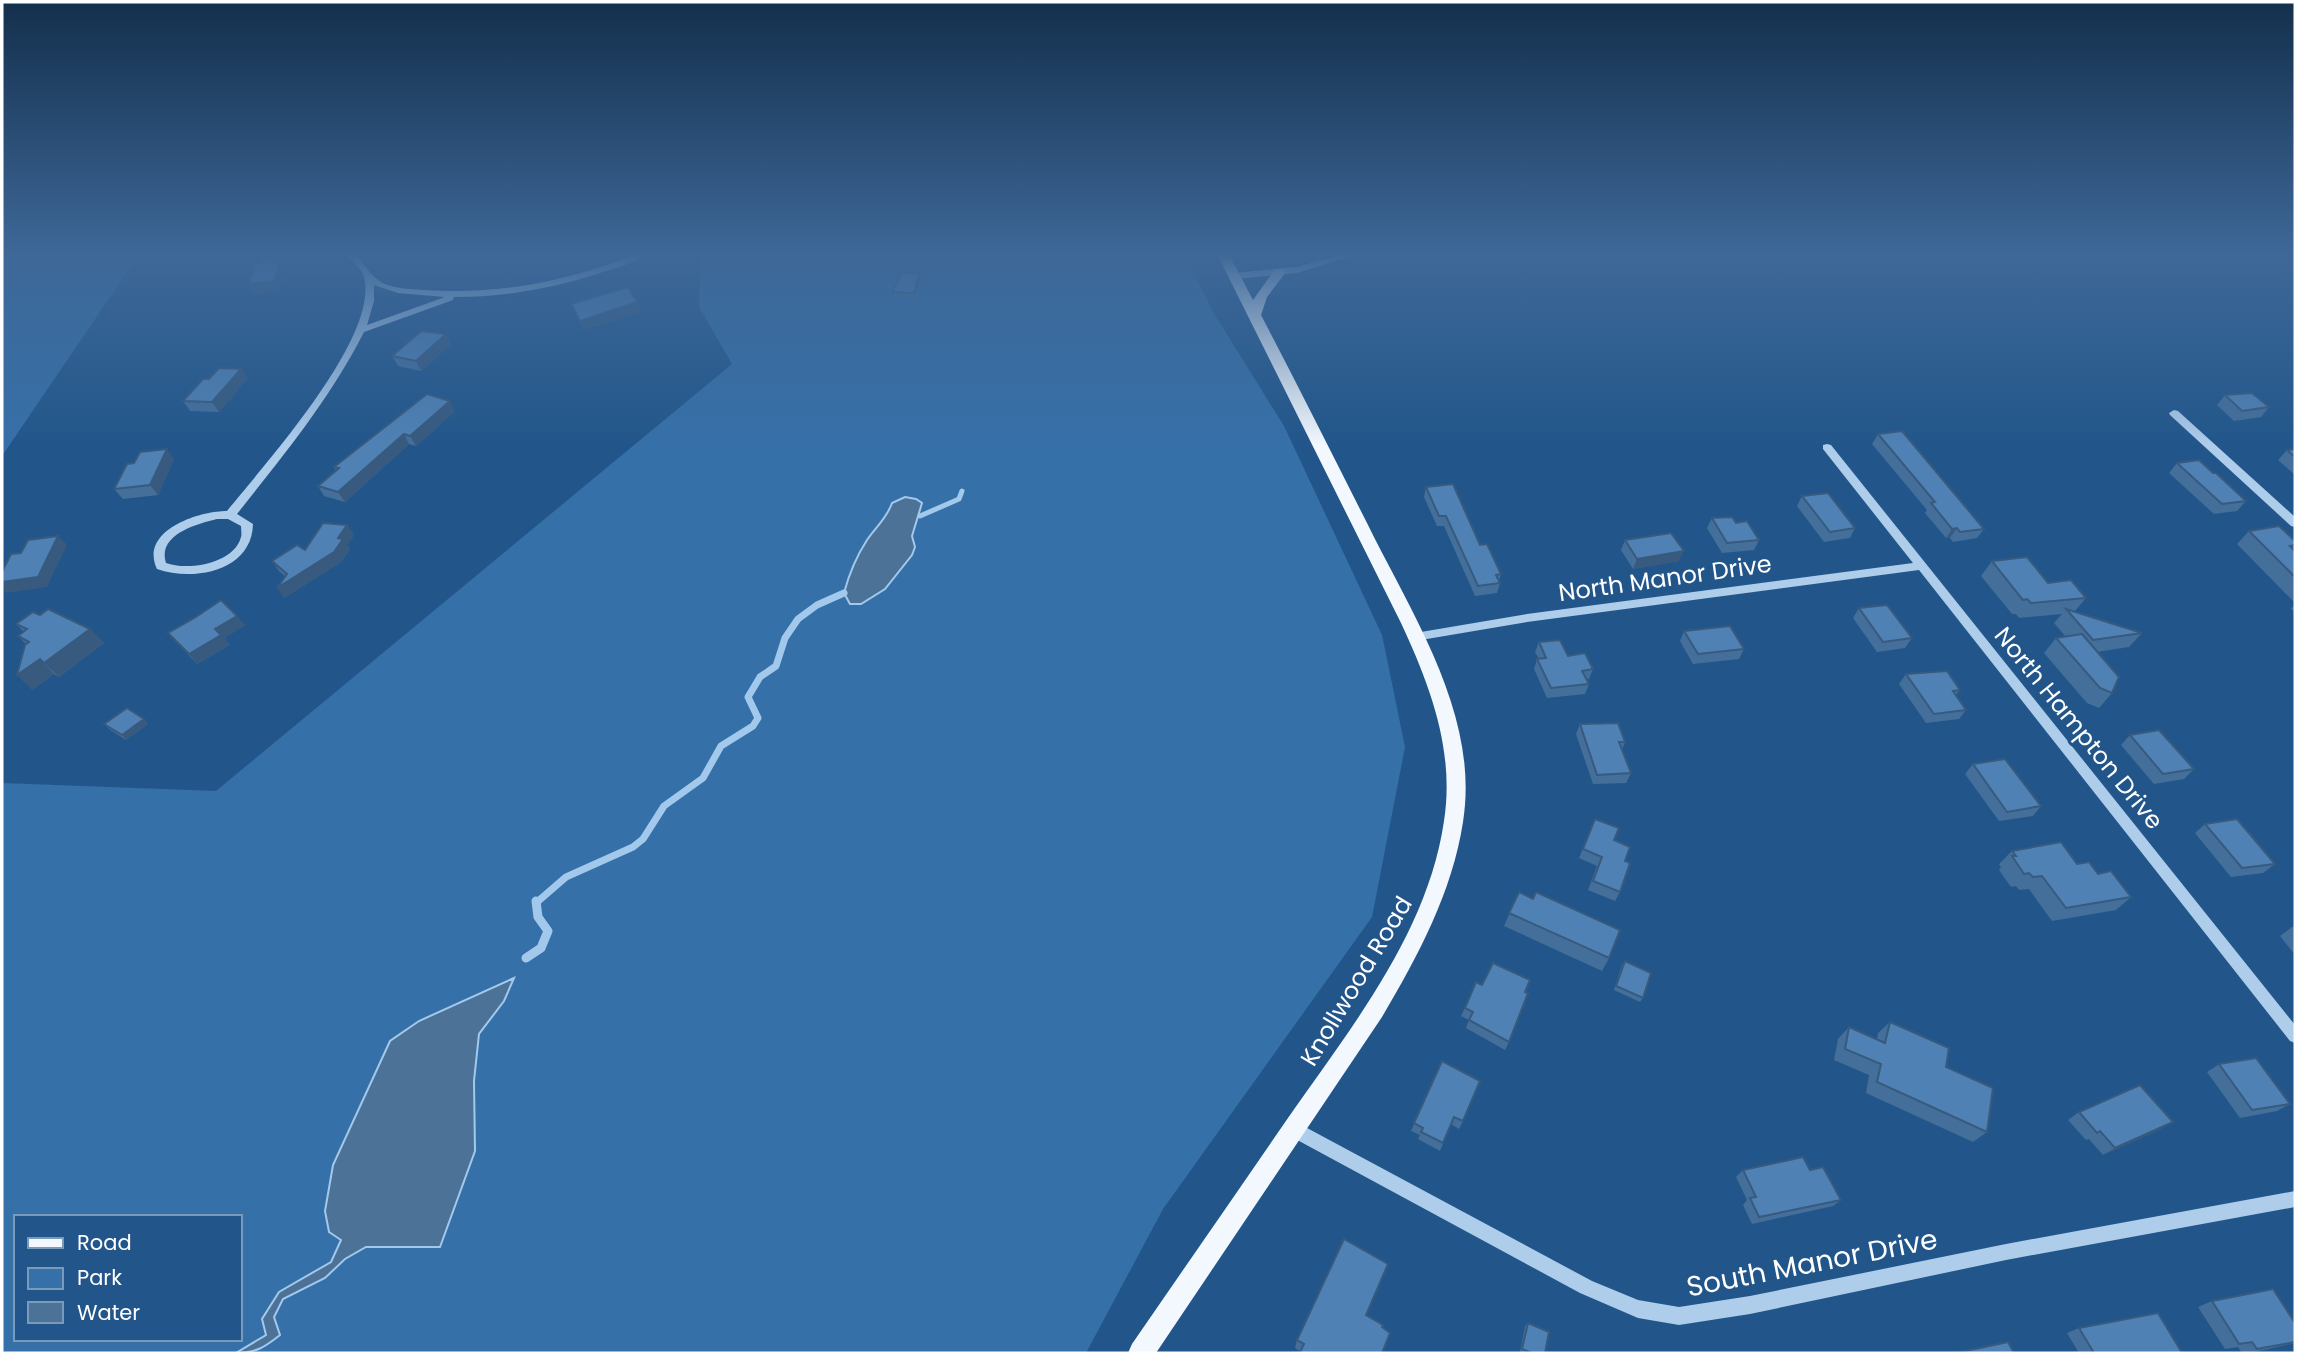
<svg xmlns="http://www.w3.org/2000/svg" width="2297" height="1355" viewBox="0 0 2297 1355" font-family="Poppins,sans-serif">
  <style>
    .green { fill: #3670a8; fill-rule: evenodd }
    .water { fill: #4d7298; stroke: #a2c9ec; stroke-width: 2 }
    .lines { fill: none; stroke-linecap: round; stroke-linejoin: round }
    .stream-far2 { stroke: #a2c9ec; stroke-width: 5 }
    .stream-far1 { stroke: #a2c9ec; stroke-width: 7 }
    .stream { stroke: #a2c9ec; stroke-width: 9 }
    .minor { fill: #aecdeb; fill-rule: evenodd }
    .major { fill: #f3f8fe; fill-rule: evenodd }
    .wall { fill: #446f9b }
    .shaded-wall { fill: #375a7e }
    .building { fill: #4f81b4; stroke: #375a7e; stroke-width: 2 }
    .labels { text-anchor: middle; dominant-baseline: central; stroke-width: 6; stroke-linejoin: round; paint-order: stroke }
    .street-label { font-size: 24px; fill: #fff; stroke: #22568a }
    .near-street-label { font-size: 28px; fill: #fff; stroke: #22568a }
  </style>
  <rect width="100%" height="100%" fill="#22568a"/>
  <g class="green">
    <polygon points="2,256 138,256 2,456"/>
    <path d="M 701,256 L 1185,256 L 1215,315 L 1284,426 L 1382,635 L 1405,747 L 1372,917 L 1163,1209 L 1086,1353 L 2,1353 L 2,783 L 216,791 L 732,364 L 699,307 ZM 16,1217 L 240,1217 L 240,1339 L 16,1339 Z"/>
  </g>
  <g class="water">
    <path d="M 905,497 L 916,499 L 922,503 L 912,536 L 915,547 L 912,555 L 885,589 L 861,604 L 850,604 L 844,593 C 849,574 856,557 867,540 C 876,527 887,518 892,503 Z"/>
    <path d="M 514,978 L 504,1001 L 479,1034 L 474,1081 L 475,1151 L 440,1247 L 366,1247 L 345,1259 L 325,1278 L 283,1299 L 274,1317 L 280,1335 C 265,1347 256,1353 236,1353 L 266,1335 L 262,1319 L 279,1292 L 331,1262 L 341,1240 L 329,1232 L 325,1211 L 333,1165 L 390,1041 L 419,1021 Z"/>
  </g>
  <g class="lines">
    <polyline class="stream-far2" points="920,516 959,499 962,491"/>
    <polyline class="stream-far1" points="536,903 566,877 633,847 643,839 664,806 703,778 721,746 753,726 758,718 748,697 760,677 776,666 785,638 798,619 817,605 844,593"/>
    <polyline class="stream" points="526,958 541,948 548,931 538,917 536,901"/>
    <g class="minor">
      <path d="M 348,256 L 357,256 C 365,265 372,278 383,283 C 395,289 411,289 425,290 C 497,295 564,282 631,256 L 643,256 C 632,264 616,268 603,272 C 555,288 505,297 454,297 L 453,300 L 364,332 C 330,399 283,456 237,514 L 253,524 C 252,571 194,582 157,569 C 139,531 198,511 227,511 C 264,465 380,337 364,277 C 362,269 353,262 348,256 ZM 374,285 L 398,293 L 445,297 L 367,325 L 374,301 ZM 217,519 L 228,519 L 241,526 C 241,530 242,534 241,537 C 234,564 187,571 166,563 C 157,535 196,524 217,519 Z"/>
      <polygon points="1337,256 1351,256 1297,273 1235,279 1230,276 1235,273 1296,267"/>
      <polygon points="2174,410 2178,411 2295,517 2295,527 2291,526 2170,415 2169,413"/>
      <polygon points="1827,444 1831,445 2295,1025 2295,1043 2290,1041 1919,570 1527,622 1415,641 1409,637 1415,633 1527,614 1913,563 1823,449 1823,445"/>
      <polygon points="1294,1121 1592,1281 1638,1300 1679,1307 1750,1296 2006,1244 2295,1191 2295,1207 2006,1260 1750,1314 1679,1325 1638,1318 1580,1293 1288,1135 1286,1129 1288,1123"/>
    </g>
    <path class="major" d="M 1218,256 L 1230,256 L 1253,300 L 1275,269 L 1285,269 L 1286,272 L 1267,297 L 1261,315 C 1297,384 1332,454 1367,523 C 1412,615 1480,715 1463,822 C 1452,893 1418,956 1382,1017 L 1156,1353 L 1128,1353 L 1132,1344 C 1181,1273 1230,1202 1279,1131 C 1344,1036 1427,938 1444,821 C 1455,751 1430,685 1401,623 Z"/>
  </g>
  <g class="wall">
    <polygon points="920,278 914,298 894,297 893,292"/>
    <polygon points="637,302 641,312 584,330 571,304"/>
    <polygon points="451,344 421,371 398,366 392,356"/>
    <polygon points="241,369 247,379 219,412 190,411 183,401 209,379"/>
    <polygon points="2225,395 2269,407 2261,417 2234,421 2217,405"/>
    <polygon points="455,411 416,446 409,444 345,502 324,496 318,486 336,471 334,467"/>
    <polygon points="1878,434 1984,529 1977,538 1953,542 1950,538 1946,538 1925,513 1927,510 1872,444"/>
    <polygon points="2295,449 2295,475 2278,460 2287,450"/>
    <polygon points="174,459 158,495 123,499 114,489"/>
    <polygon points="2177,463 2246,501 2237,511 2214,514 2169,473"/>
    <polygon points="1426,487 1480,545 1501,574 1499,581 1500,583 1497,593 1475,596 1444,526 1437,526 1424,497"/>
    <polygon points="1802,496 1855,528 1850,538 1824,542 1797,506"/>
    <polygon points="1712,518 1736,523 1759,540 1754,550 1722,553 1707,528"/>
    <polygon points="347,525 354,535 347,545 350,549 341,562 284,598 285,576 279,571 272,561 305,550"/>
    <polygon points="2249,531 2295,541 2294,550 2295,551 2295,603 2237,544"/>
    <polygon points="1625,540 1679,561 1633,569 1621,550"/>
    <polygon points="1992,561 2086,598 2075,611 2142,633 2129,647 2097,652 2112,693 2099,708 2087,703 2044,653 2056,638 2066,637 2054,623 2062,614 2019,618 2016,614 2012,614 1981,576"/>
    <polygon points="2295,604 2295,612 2291,609"/>
    <polygon points="1859,608 1912,638 1905,648 1877,652 1853,618"/>
    <polygon points="40,615 90,629 104,643 59,677 54,674 32,690 26,644 18,636 24,632 16,624"/>
    <polygon points="196,617 245,625 224,638 230,645 197,664 168,633"/>
    <polygon points="1684,631 1744,649 1739,659 1693,664 1680,641"/>
    <polygon points="1539,642 1593,669 1589,679 1586,679 1589,684 1585,694 1547,698 1534,669 1537,659 1539,659 1535,652"/>
    <polygon points="1906,674 1960,690 1956,695 1966,710 1959,719 1926,723 1899,684"/>
    <polygon points="144,719 148,724 126,740 109,729 104,724"/>
    <polygon points="1580,724 1625,742 1622,749 1631,773 1626,783 1593,784 1576,734"/>
    <polygon points="2130,735 2194,769 2184,779 2154,784 2121,745"/>
    <polygon points="1973,764 2041,806 2033,816 1999,821 1965,774"/>
    <polygon points="1595,819 1614,840 1625,861 1620,892 1615,901 1588,890 1597,866 1579,858"/>
    <polygon points="2205,824 2275,864 2263,873 2231,877 2195,833"/>
    <polygon points="2012,851 2077,864 2098,874 2131,897 2116,910 2052,921 2029,889 2019,890 2016,886 2011,887 1999,870 2001,867 1999,864"/>
    <polygon points="1519,892 1609,958 1602,971 1504,926"/>
    <polygon points="2292,927 2295,927 2295,955 2280,936"/>
    <polygon points="1625,961 1643,998 1640,1002 1614,990 1622,965"/>
    <polygon points="1482,985 1525,992 1509,1042 1505,1050 1466,1028 1469,1020 1461,1016 1465,1008"/>
    <polygon points="1890,1022 1946,1067 1987,1132 1973,1142 1866,1093 1869,1075 1834,1060 1838,1039 1849,1027 1877,1039 1878,1033"/>
    <polygon points="1442,1061 1463,1121 1459,1129 1451,1124 1440,1151 1418,1139 1420,1135 1411,1131"/>
    <polygon points="2219,1064 2290,1104 2277,1111 2240,1118 2207,1072"/>
    <polygon points="2079,1112 2161,1129 2103,1155 2089,1139 2086,1140 2068,1120"/>
    <polygon points="1743,1170 1810,1170 1841,1200 1833,1206 1752,1224 1743,1205 1747,1200 1736,1177"/>
    <polygon points="2212,1301 2295,1323 2295,1343 2250,1353 2242,1353 2238,1347 2225,1349 2198,1307"/>
    <polygon points="1366,1315 1382,1327 1382,1353 1300,1353 1301,1352 1295,1348 1297,1340"/>
    <polygon points="1528,1323 1545,1353 1523,1353 1520,1352 1525,1326"/>
    <polygon points="2079,1328 2182,1353 2079,1353 2067,1333"/>
  </g>
  <g class="shaded-wall">
    <polygon points="282,256 284,256 289,263 280,290 255,294 249,284"/>
    <polygon points="919,273 920,278 914,298 914,293"/>
    <polygon points="637,302 641,312 584,330 580,321"/>
    <polygon points="446,334 451,344 421,371 416,361"/>
    <polygon points="241,369 247,379 219,412 212,402"/>
    <polygon points="450,401 455,411 416,446 410,436"/>
    <polygon points="404,434 409,444 345,502 338,492"/>
    <polygon points="167,449 174,459 158,495 150,485"/>
    <polygon points="347,525 354,535 347,545 350,549 341,562 284,598 277,588 338,538"/>
    <polygon points="1957,528 1950,538 1946,538 1952,529"/>
    <polygon points="58,536 67,545 47,587 6,593 2,588 2,582"/>
    <polygon points="1684,551 1679,561 1633,569 1637,559"/>
    <polygon points="237,616 245,625 224,638 230,645 197,664 189,654 215,629"/>
    <polygon points="90,629 104,643 59,677 44,663"/>
    <polygon points="40,659 54,674 32,690 17,675"/>
    <polygon points="144,719 148,724 126,740 122,735"/>
    <polygon points="2173,1122 2161,1129 2103,1155 2115,1148"/>
  </g>
  <g class="building">
    <polygon points="282,256 274,281 249,284 255,263 259,263 261,257"/>
    <polygon points="901,272 919,273 914,293 893,292"/>
    <polygon points="628,287 637,302 580,321 571,304"/>
    <polygon points="421,331 446,334 416,361 392,356"/>
    <polygon points="219,368 241,369 212,402 183,401 203,379 209,379"/>
    <polygon points="2252,393 2269,407 2242,411 2225,395"/>
    <polygon points="427,394 450,401 410,436 404,434 338,492 318,486 339,468 334,467"/>
    <polygon points="1902,431 1984,529 1960,532 1957,528 1952,529 1931,503 1935,502 1878,434"/>
    <polygon points="167,449 150,485 114,489 127,464 134,463 140,452"/>
    <polygon points="2295,449 2295,457 2287,450"/>
    <polygon points="2199,460 2213,473 2216,473 2246,501 2222,504 2177,463"/>
    <polygon points="1453,484 1480,545 1487,544 1501,574 1496,575 1500,583 1478,586 1446,516 1439,516 1426,487"/>
    <polygon points="1828,493 1855,528 1830,532 1802,496"/>
    <polygon points="1732,517 1736,523 1747,521 1759,540 1727,543 1712,518"/>
    <polygon points="323,523 347,525 338,538 343,539 334,552 277,588 287,574 272,561 297,545 305,550"/>
    <polygon points="2279,526 2295,541 2295,545 2290,546 2295,551 2295,577 2249,531"/>
    <polygon points="1671,533 1684,551 1637,559 1625,540"/>
    <polygon points="58,536 38,577 2,582 2,572 11,554 21,553 28,540"/>
    <polygon points="2027,557 2048,583 2071,580 2086,598 2031,603 2027,599 2023,600 1992,561"/>
    <polygon points="221,600 237,616 215,629 221,635 189,654 168,633 196,617"/>
    <polygon points="1887,605 1912,638 1883,642 1859,608"/>
    <polygon points="48,609 90,629 44,663 40,659 17,675 25,645 29,642 18,636 27,629 16,624 33,612 40,615"/>
    <polygon points="2066,609 2142,633 2093,640"/>
    <polygon points="1730,626 1744,649 1698,654 1684,631"/>
    <polygon points="2082,634 2119,677 2112,693 2100,688 2056,638"/>
    <polygon points="1560,640 1568,656 1585,653 1593,669 1582,671 1589,684 1551,688 1537,659 1546,658 1539,642"/>
    <polygon points="1947,671 1960,690 1953,691 1966,710 1934,714 1906,674"/>
    <polygon points="127,708 144,719 122,735 104,724"/>
    <polygon points="1618,723 1625,742 1619,742 1631,773 1597,775 1580,724"/>
    <polygon points="2159,730 2194,769 2163,774 2130,735"/>
    <polygon points="2005,759 2041,806 2007,812 1973,764"/>
    <polygon points="1595,819 1619,828 1614,840 1630,847 1625,861 1630,863 1620,892 1593,881 1602,857 1583,849"/>
    <polygon points="2237,819 2275,864 2242,868 2205,824"/>
    <polygon points="2061,842 2077,864 2089,862 2098,874 2111,871 2131,897 2066,908 2042,876 2033,877 2029,873 2024,874 2012,856 2016,856 2012,851"/>
    <polygon points="1519,892 1533,899 1536,892 1620,930 1609,958 1509,913"/>
    <polygon points="1625,961 1651,973 1643,998 1616,986"/>
    <polygon points="1493,963 1530,980 1525,992 1528,993 1509,1042 1469,1020 1473,1012 1465,1008 1476,982 1482,985"/>
    <polygon points="1890,1022 1949,1048 1946,1067 1993,1088 1987,1132 1877,1082 1881,1064 1845,1049 1849,1027 1885,1043"/>
    <polygon points="2256,1058 2290,1104 2252,1110 2219,1064"/>
    <polygon points="1442,1061 1480,1081 1463,1121 1454,1117 1443,1143 1421,1132 1423,1128 1414,1123"/>
    <polygon points="2140,1085 2173,1122 2115,1148 2100,1131 2097,1133 2079,1112"/>
    <polygon points="1803,1157 1810,1170 1823,1167 1841,1200 1759,1217 1750,1198 1756,1197 1743,1170"/>
    <polygon points="1344,1239 1388,1264 1366,1315 1383,1325 1382,1327 1390,1333 1382,1353 1302,1353 1300,1352 1304,1344 1297,1340"/>
    <polygon points="2273,1289 2295,1323 2295,1342 2257,1349 2252,1342 2239,1344 2212,1301"/>
    <polygon points="2158,1313 2182,1353 2094,1353 2079,1328"/>
    <polygon points="1528,1323 1549,1332 1545,1353 1532,1353 1522,1349"/>
    <polygon points="2008,1342 2014,1353 1956,1353"/>
  </g>
  <linearGradient id="sky" x2="0" y2="1"><stop stop-color="#132f4c"/><stop offset="0.57" stop-color="#3e6898"/><stop offset="1" stop-color="#3e6898" stop-opacity="0"/></linearGradient>
  <rect width="2297" height="446" fill="url(#sky)"/>
  <g class="labels">
    <g class="street-label">
      <text transform="translate(1665 578) rotate(-8)">North Manor Drive</text>
      <text transform="translate(2079 728) rotate(51)">North Hampton Drive</text>
      <text transform="translate(1356 981) rotate(-59)">Knollwood Road</text>
    </g>
    <g class="near-street-label">
      <text transform="translate(1812 1263) rotate(-11)">South Manor Drive</text>
    </g>
  </g>
  <rect width="2297" height="1355" fill="none" stroke="#ffffff" stroke-width="7"/>
  <rect x="14" y="1215" width="228" height="126" fill="#22568a" stroke="#7a9ab9" stroke-width="2"/>
  <rect x="28" y="1238" width="35" height="10" fill="#f3f8fe" stroke="#7a9ab9" stroke-width="2"/>
  <text x="77" y="1250" font-size="21" fill="#ffffff">Road</text>
  <rect x="28" y="1268" width="35" height="21" fill="#3670a8" stroke="#7a9ab9" stroke-width="2"/>
  <text x="77" y="1285" font-size="21" fill="#ffffff">Park</text>
  <rect x="28" y="1302" width="35" height="21" fill="#4d7298" stroke="#7a9ab9" stroke-width="2"/>
  <text x="77" y="1320" font-size="21" fill="#ffffff">Water</text>
</svg>
